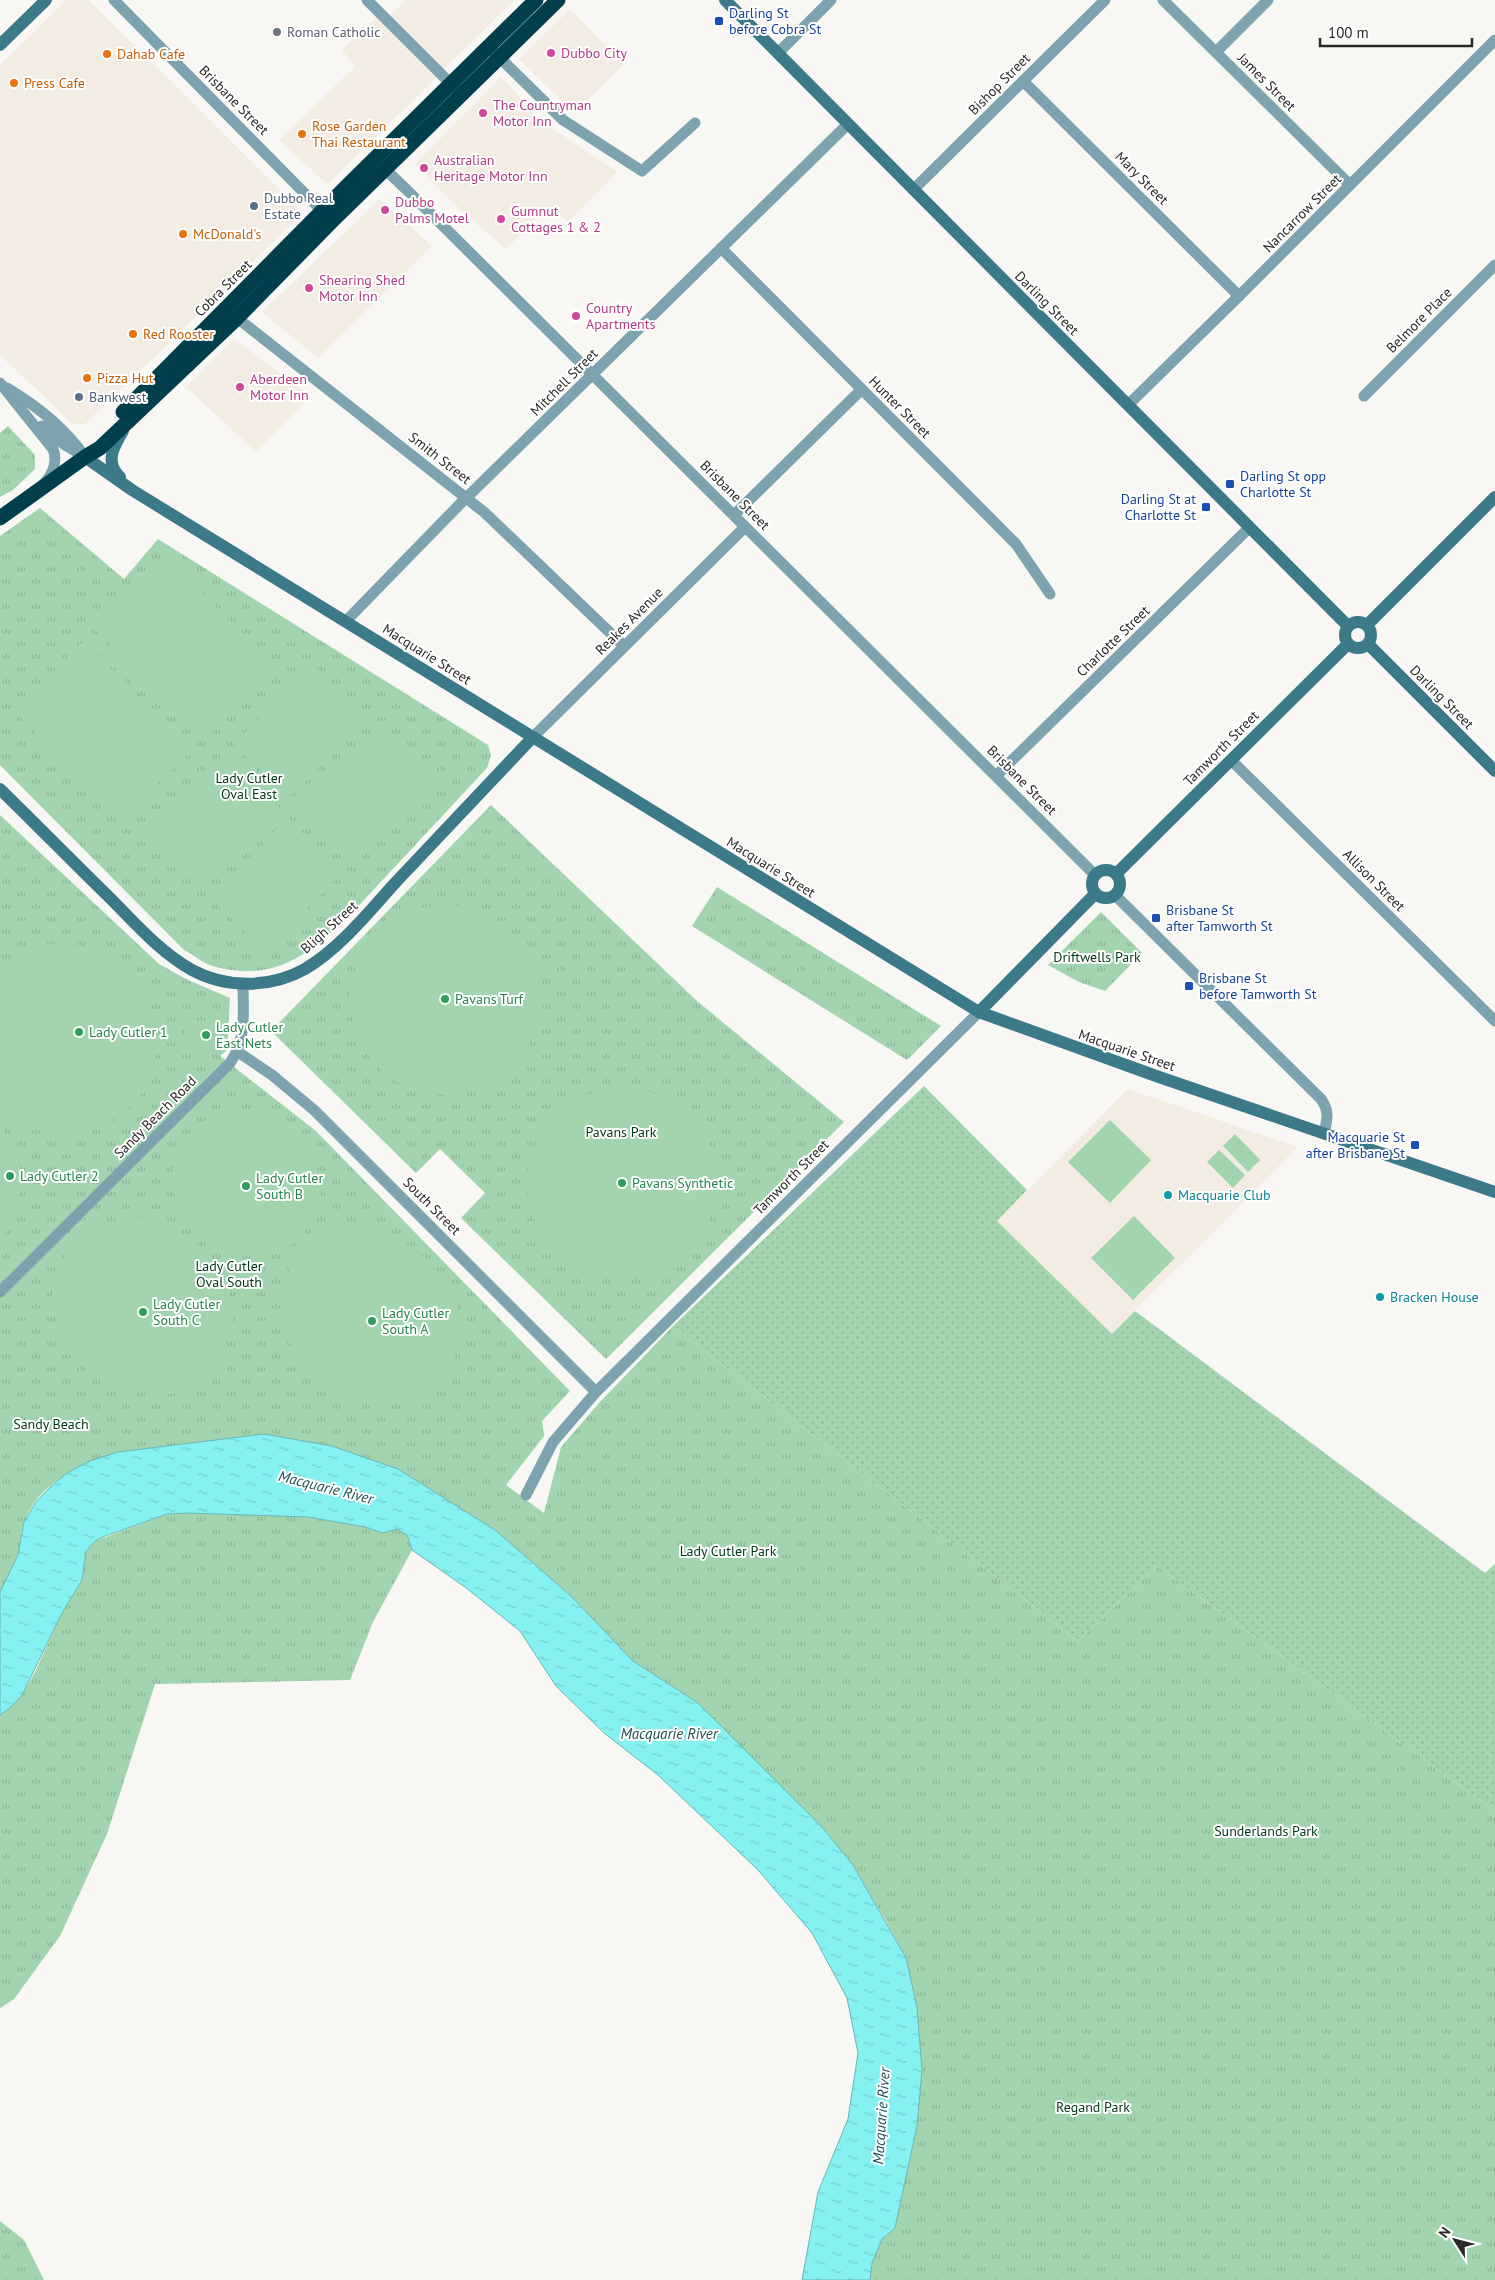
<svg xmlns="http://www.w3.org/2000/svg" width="1495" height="2280" viewBox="0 0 1495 2280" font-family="'PT Sans',sans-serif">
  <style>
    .built { fill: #f2ece2 }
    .grass { fill: url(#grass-dots) }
    .park { fill: url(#park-tufts) }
    .pitch { fill: #a1d4af }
    .water { fill: url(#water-ripples); stroke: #6ab5b5 }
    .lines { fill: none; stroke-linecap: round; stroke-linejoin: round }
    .street { stroke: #7ca3ae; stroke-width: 11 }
    .secondary { stroke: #3c7989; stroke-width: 12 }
    .highway { stroke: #013f4c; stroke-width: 15 }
    .transit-dot { fill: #1a4fb4; stroke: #fff; stroke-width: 2 }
    .worship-dot { fill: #6b7280; stroke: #fff; stroke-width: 2 }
    .hotel-dot { fill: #d1479c; stroke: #fff; stroke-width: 2 }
    .food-dot { fill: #e8710a; stroke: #fff; stroke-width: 2 }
    .service-dot { fill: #5c6f8a; stroke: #fff; stroke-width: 2 }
    .leisure-dot { fill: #2e9e5b; stroke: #fff; stroke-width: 2 }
    .culture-dot { fill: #0f9aa8; stroke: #fff; stroke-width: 2 }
    .labels { text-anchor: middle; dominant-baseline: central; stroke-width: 4; stroke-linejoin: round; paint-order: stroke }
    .transit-label { font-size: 14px; fill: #164399; stroke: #fff; text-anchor: start }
    .worship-label { font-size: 14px; fill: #5b616d; stroke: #fff; text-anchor: start }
    .hotel-label { font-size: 14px; fill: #b23c85; stroke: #fff; text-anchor: start }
    .food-label { font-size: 14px; fill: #c56008; stroke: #fff; text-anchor: start }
    .street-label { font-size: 14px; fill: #2a2928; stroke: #fff }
    .service-label { font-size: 14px; fill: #4e5e75; stroke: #fff; text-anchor: start }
    .park-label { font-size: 14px; fill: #003718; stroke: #fff }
    .leisure-label { font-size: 14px; fill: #27864d; stroke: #fff; text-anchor: start }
    .culture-label { font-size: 14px; fill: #0d838f; stroke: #fff; text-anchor: start }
    .water-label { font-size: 15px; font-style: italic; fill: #1e4f4f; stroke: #fff }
  </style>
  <defs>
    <pattern id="grass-dots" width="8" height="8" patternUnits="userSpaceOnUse" patternTransform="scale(1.25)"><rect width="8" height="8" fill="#a1d4af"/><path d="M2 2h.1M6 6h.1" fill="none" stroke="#8bb697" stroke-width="1.8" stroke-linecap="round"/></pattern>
    <pattern id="park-tufts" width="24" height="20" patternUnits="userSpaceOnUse" patternTransform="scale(1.25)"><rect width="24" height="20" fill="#a1d4af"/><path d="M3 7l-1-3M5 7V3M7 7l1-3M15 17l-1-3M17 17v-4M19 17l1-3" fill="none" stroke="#8bb697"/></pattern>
    <pattern id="water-ripples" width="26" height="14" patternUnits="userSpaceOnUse" patternTransform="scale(1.25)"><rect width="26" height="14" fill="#85f1f1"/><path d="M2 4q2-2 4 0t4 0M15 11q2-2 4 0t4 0" fill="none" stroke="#73cfcf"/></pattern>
  </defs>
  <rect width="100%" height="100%" fill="#f9f7f4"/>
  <g class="built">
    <polygon points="66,0 89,0 296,206 298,218 84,425 72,423 0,355 0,65"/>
    <polygon points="406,0 514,0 443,70 390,15"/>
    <polygon points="570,9 624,64 574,113 519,59"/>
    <polygon points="378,16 436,78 327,184 279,140 355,67 342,50"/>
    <polygon points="501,77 544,123 618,172 568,222 547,207 506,249 452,202 415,164"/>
    <polygon points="380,199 432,246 318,358 262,312"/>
    <polygon points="234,339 311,396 256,452 186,387"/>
    <polygon points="1128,1089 1298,1147 1112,1334 997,1221"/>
  </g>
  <polygon class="grass" points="924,1086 1027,1190 997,1221 1112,1334 1135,1311 1485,1573 1495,1564 1495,1811 1157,1566 1078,1641 673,1326"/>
  <g class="park">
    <polygon points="8,426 35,455 35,469 13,490 0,497 0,433"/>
    <path d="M 40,508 L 124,579 L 158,539 L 488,745 L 491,755 L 487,768 L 349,916 C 317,946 287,974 240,971 C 230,970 217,968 207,964 C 199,960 192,954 184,950 L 0,765 L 0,536 Z"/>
    <polygon points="491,805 697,1001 844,1122 606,1359 461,1218 485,1193 440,1149 416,1173 271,1031"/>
    <path d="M 0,815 L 159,964 L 188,980 L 230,998 L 227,1050 L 220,1056 L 316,1131 L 570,1391 L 542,1421 L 544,1436 L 506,1485 L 544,1513 L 561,1447 L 600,1402 L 673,1326 L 1078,1641 L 1157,1566 L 1495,1811 L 1495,2280 L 870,2280 L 872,2263 L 882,2239 L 895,2228 L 917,2126 L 922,2070 L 917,2007 L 906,1958 L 886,1921 L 853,1865 L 821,1826 L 698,1703 L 633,1661 L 571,1596 L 495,1530 L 428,1488 L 118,1452 C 82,1464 36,1483 24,1524 C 20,1534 21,1544 18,1554 C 15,1567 7,1581 0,1592 Z"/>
    <polygon points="717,887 941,1026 907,1060 692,926"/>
    <polygon points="1101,912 1142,953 1105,991 1079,982 1048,965"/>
    <polygon points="215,1512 308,1517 365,1527 383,1533 397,1529 407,1535 412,1550 373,1622 350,1680 155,1684 107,1834 60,1936 14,1999 0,2008 0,1715 11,1707 22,1695 35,1672 62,1613 82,1580 86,1551 95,1541 167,1514"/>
    <polygon points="0,2221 24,2240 44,2280 0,2280"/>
  </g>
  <g class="pitch">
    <polygon points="165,556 276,667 205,739 93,628"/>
    <polygon points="84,641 192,750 122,819 14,711"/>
    <polygon points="312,664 368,719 289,798 234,744"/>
    <polygon points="377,728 432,782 354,862 299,808"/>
    <polygon points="224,754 279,808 200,888 145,834"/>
    <polygon points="288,818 343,872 265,952 210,897"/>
    <circle cx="445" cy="1000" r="95"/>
    <path d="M 57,943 C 184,945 192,1116 74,1133 C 47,1136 21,1127 0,1110 L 0,967 L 27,950 Z"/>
    <polygon points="185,1020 228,1022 227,1050 184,1049"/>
    <circle cx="622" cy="1183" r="95"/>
    <path d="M 231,1108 C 249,1110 265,1114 281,1124 C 308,1143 334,1188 313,1220 C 304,1234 293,1246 278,1253 C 240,1271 182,1230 174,1193 C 164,1151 193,1120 231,1108 Z"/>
    <polygon points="1110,1120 1151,1160 1110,1203 1068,1162"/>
    <path d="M 0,1124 C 28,1160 25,1205 0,1242 Z"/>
    <polygon points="1235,1134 1260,1160 1248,1172 1223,1146"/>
    <polygon points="1219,1150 1245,1175 1233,1188 1207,1162"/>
    <polygon points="1134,1216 1175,1258 1133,1300 1091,1258"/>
    <path d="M 139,1217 C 194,1227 243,1274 230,1333 C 226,1352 219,1365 205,1378 C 138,1438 4,1324 70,1249 C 89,1227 110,1220 139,1217 Z"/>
    <path d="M 366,1226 C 425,1242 489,1306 447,1369 C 440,1380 427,1395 415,1400 C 359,1420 290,1372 281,1315 C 276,1284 296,1250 322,1235 C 335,1227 351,1226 366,1226 Z"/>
  </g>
  <polygon class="water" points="264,1434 332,1446 398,1469 495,1530 571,1596 633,1661 698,1703 821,1826 853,1865 906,1958 917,2007 922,2070 917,2126 895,2228 882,2239 872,2263 870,2280 802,2280 818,2192 848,2119 858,2053 847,1998 812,1933 758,1870 658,1775 604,1733 556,1686 520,1631 465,1587 412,1550 407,1535 397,1529 383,1533 365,1527 308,1517 188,1513 167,1514 105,1536 95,1541 86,1551 82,1580 62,1613 22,1695 11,1707 0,1715 0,1592 18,1555 24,1522 36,1502 50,1487 67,1473 90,1461 118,1452"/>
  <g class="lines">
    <g class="street">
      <polyline points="114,0 327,216"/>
      <polyline points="367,0 456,89"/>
      <polyline points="1163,0 1350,185"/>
      <polyline points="494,52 563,120 642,171 695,123"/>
      <polyline points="1216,52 1268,0"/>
      <polyline points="778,53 831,0"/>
      <polyline points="1023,81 1239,296"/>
      <polyline points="379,167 385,169 411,194 1095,875"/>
      <polyline points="914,189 1105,0"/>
      <polyline points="721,248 1016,544 1050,594"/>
      <polyline points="232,314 484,512 624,646"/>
      <path d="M 0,383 L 53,449 C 58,462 53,473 44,484"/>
      <path d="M 7,388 C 37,406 65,428 85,457"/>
      <polyline points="1364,396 1495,265"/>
      <polyline points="1128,405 1239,296 1495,40"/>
      <polyline points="42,426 65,445 82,455"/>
      <polyline points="734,515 861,390"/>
      <polyline points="346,621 460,504 848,124"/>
      <polyline points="533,737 745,527"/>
      <polyline points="1231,760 1495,1021"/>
      <polyline points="997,775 1249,528"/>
      <path d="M 1115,895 L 1321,1099 C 1330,1112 1327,1119 1324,1134"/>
      <polyline points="238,1052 272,1075 314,1110 596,1392"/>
      <path d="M 0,1292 L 230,1063 C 247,1039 243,1012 243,984"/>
      <polyline points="526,1495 553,1442 596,1392 979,1012"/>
    </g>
    <g class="secondary">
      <polyline points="725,0 1348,626"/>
      <polyline points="0,45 46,0"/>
      <polyline points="85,457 132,490 979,1012 1159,1077 1495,1192"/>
      <path d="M 120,477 C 104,462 114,446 123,431"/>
      <circle cx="1358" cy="635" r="13"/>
      <polyline points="1367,625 1495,497"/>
      <polyline points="1368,644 1495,771"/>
      <path d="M 0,789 C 37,825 73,862 110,898 C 136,924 160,952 192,970 C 227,989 271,988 305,969 C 340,948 368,913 395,883 C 441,834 487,785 533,737"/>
      <circle cx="1106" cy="884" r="14"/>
      <polyline points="1116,874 1348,644"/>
      <polyline points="979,1012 1095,894"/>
    </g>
    <g class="highway">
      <polyline points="123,412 346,187 536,0"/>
      <polyline points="0,518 85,457 100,448 237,318 332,221 558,0"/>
    </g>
  </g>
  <g class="transit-dot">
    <rect x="714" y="16" width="10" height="10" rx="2.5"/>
    <rect x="1225" y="479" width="10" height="10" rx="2.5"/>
    <rect x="1201" y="502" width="10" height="10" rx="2.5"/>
    <rect x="1151" y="913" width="10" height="10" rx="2.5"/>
    <rect x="1184" y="981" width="10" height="10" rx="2.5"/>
    <rect x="1410" y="1140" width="10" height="10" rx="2.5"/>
  </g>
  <circle class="worship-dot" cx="277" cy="32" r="5"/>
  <g class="hotel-dot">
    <circle cx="551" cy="53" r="5"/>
    <circle cx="483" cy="113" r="5"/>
    <circle cx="424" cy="168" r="5"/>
    <circle cx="385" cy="210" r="5"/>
    <circle cx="501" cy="219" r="5"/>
    <circle cx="309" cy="288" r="5"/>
    <circle cx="576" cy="316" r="5"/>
    <circle cx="240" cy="387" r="5"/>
  </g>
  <g class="food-dot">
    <circle cx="107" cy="54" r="5"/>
    <circle cx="14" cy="83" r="5"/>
    <circle cx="302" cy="134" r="5"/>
    <circle cx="183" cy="234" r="5"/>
    <circle cx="133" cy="334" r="5"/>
    <circle cx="87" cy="378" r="5"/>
  </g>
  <g class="service-dot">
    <circle cx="254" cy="206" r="5"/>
    <circle cx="79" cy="397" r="5"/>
  </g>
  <g class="leisure-dot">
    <circle cx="445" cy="999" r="5"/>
    <circle cx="79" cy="1032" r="5"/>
    <circle cx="206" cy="1035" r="5"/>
    <circle cx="10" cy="1176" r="5"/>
    <circle cx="622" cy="1183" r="5"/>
    <circle cx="246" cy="1186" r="5"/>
    <circle cx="143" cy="1312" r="5"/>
    <circle cx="372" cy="1321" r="5"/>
  </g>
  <g class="culture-dot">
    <circle cx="1168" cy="1195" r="5"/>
    <circle cx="1380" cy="1297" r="5"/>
  </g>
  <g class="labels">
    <g class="transit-label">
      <text x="729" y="13">Darling St<tspan x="729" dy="16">before Cobra St</tspan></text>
      <text x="1240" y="476">Darling St opp<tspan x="1240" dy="16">Charlotte St</tspan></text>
      <text x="1196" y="499" text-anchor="end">Darling St at<tspan x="1196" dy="16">Charlotte St</tspan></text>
      <text x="1166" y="910">Brisbane St<tspan x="1166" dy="16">after Tamworth St</tspan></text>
      <text x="1199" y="978">Brisbane St<tspan x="1199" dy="16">before Tamworth St</tspan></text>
      <text x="1405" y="1137" text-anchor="end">Macquarie St<tspan x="1405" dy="16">after Brisbane St</tspan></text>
    </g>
    <g class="worship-label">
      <text x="287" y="32">Roman Catholic</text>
    </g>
    <g class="hotel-label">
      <text x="561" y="53">Dubbo City</text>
      <text x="493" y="105">The Countryman<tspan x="493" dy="16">Motor Inn</tspan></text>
      <text x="434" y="160">Australian<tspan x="434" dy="16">Heritage Motor Inn</tspan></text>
      <text x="395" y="202">Dubbo<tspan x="395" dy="16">Palms Motel</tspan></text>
      <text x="511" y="211">Gumnut<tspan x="511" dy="16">Cottages 1 &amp; 2</tspan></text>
      <text x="319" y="280">Shearing Shed<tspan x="319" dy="16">Motor Inn</tspan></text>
      <text x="586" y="308">Country<tspan x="586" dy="16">Apartments</tspan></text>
      <text x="250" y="379">Aberdeen<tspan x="250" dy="16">Motor Inn</tspan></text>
    </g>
    <g class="food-label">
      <text x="117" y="54">Dahab Cafe</text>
      <text x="24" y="83">Press Cafe</text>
      <text x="312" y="126">Rose Garden<tspan x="312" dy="16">Thai Restaurant</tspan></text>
      <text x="193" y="234">McDonald's</text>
      <text x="143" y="334">Red Rooster</text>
      <text x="97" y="378">Pizza Hut</text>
    </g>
    <g class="street-label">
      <text transform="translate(1267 82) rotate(45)">James Street</text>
      <text transform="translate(999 84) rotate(-45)">Bishop Street</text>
      <text transform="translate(234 100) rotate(45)">Brisbane Street</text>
      <text transform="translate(1142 178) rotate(45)">Mary Street</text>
      <text transform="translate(1302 213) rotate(-45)">Nancarrow Street</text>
      <text transform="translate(223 288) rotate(-45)">Cobra Street</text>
      <text transform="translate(1047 303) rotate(45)">Darling Street</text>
      <text transform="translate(1419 320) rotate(-45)">Belmore Place</text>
      <text transform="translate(564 382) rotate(-45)">Mitchell Street</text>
      <text transform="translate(900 407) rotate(45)">Hunter Street</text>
      <text transform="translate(440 458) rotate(38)">Smith Street</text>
      <text transform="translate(735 495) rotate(45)">Brisbane Street</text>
      <text transform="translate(629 621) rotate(-45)">Reakes Avenue</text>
      <text transform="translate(1113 641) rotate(-44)">Charlotte Street</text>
      <text transform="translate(427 654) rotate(32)">Macquarie Street</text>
      <text transform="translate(1442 697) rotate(45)">Darling Street</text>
      <text transform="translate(1221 748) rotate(-45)">Tamworth Street</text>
      <text transform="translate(1022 780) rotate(45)">Brisbane Street</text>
      <text transform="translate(771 867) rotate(32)">Macquarie Street</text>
      <text transform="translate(1374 880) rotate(45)">Allison Street</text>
      <text transform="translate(329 927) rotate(-42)">Bligh Street</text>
      <text transform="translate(1127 1050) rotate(19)">Macquarie Street</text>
      <text transform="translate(155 1117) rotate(-45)">Sandy Beach Road</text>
      <text transform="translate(791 1177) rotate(-45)">Tamworth Street</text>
      <text transform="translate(432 1206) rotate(45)">South Street</text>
    </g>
    <g class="service-label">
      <text x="264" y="198">Dubbo Real<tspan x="264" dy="16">Estate</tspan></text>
      <text x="89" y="397">Bankwest</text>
    </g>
    <g class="park-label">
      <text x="249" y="778">Lady Cutler<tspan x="249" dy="16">Oval East</tspan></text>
      <text x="1097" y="957">Driftwells Park</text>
      <text x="621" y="1132">Pavans Park</text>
      <text x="229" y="1266">Lady Cutler<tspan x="229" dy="16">Oval South</tspan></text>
      <text x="51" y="1424">Sandy Beach</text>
      <text x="728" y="1551">Lady Cutler Park</text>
      <text x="1266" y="1831">Sunderlands Park</text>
      <text x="1093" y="2107">Regand Park</text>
    </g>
    <g class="leisure-label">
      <text x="455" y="999">Pavans Turf</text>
      <text x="216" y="1027">Lady Cutler<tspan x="216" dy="16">East Nets</tspan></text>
      <text x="89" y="1032">Lady Cutler 1</text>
      <text x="20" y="1176">Lady Cutler 2</text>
      <text x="256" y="1178">Lady Cutler<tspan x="256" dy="16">South B</tspan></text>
      <text x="632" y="1183">Pavans Synthetic</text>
      <text x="153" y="1304">Lady Cutler<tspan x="153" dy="16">South C</tspan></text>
      <text x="382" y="1313">Lady Cutler<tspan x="382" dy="16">South A</tspan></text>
    </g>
    <g class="culture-label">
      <text x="1178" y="1195">Macquarie Club</text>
      <text x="1390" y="1297">Bracken House</text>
    </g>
    <g class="water-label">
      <text transform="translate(326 1487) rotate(14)">Macquarie River</text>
      <text x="669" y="1733">Macquarie River</text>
      <text transform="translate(881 2116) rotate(-86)">Macquarie River</text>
    </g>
  </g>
  <g transform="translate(1455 2240) rotate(306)" stroke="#ffffff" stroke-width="4" paint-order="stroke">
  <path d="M0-4L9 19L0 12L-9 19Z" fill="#2a2928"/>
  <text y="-8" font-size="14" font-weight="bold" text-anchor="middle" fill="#2a2928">N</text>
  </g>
  <path d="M1320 38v8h152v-8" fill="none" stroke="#2a2928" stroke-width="2.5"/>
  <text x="1328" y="38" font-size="15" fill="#2a2928" stroke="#ffffff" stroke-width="4" paint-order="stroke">100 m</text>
</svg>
